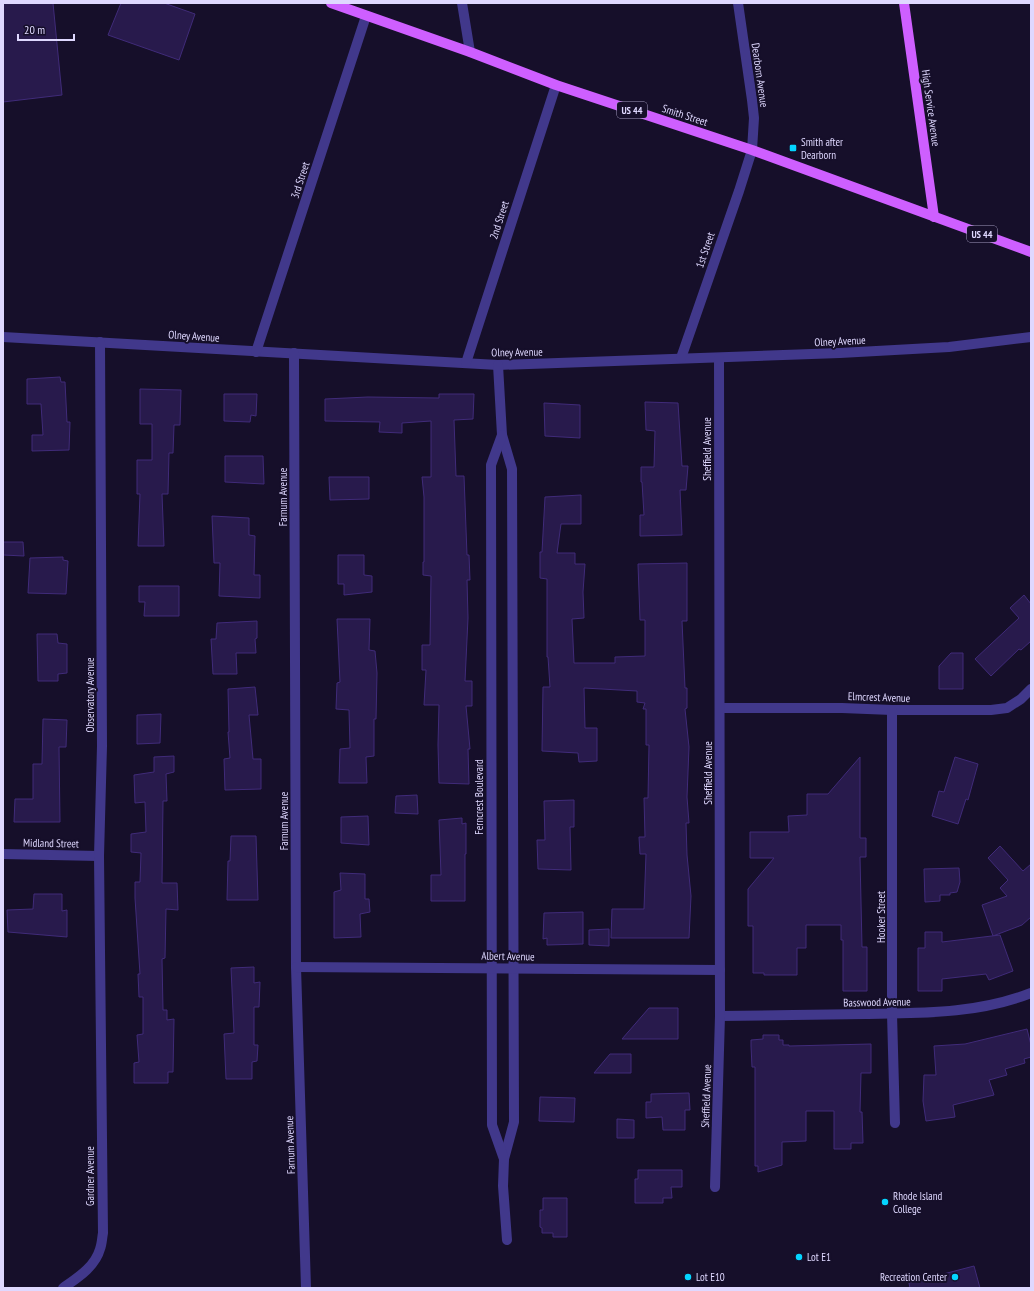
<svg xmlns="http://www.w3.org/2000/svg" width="1034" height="1291" viewBox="0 0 1034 1291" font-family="'PT Sans Narrow',sans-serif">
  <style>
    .building { fill: #281a4c; stroke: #402b79 }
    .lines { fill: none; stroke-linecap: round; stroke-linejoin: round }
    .minor { stroke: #41388b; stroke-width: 10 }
    .major { stroke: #ce5fff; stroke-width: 10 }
    .poi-dot { fill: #04d5ff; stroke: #160f2a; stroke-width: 1.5 }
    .labels { text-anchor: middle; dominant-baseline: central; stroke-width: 4; stroke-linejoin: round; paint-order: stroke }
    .shield { fill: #160f2a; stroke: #a39cbf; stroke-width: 1 }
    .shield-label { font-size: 10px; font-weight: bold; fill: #dfd8ff }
    .street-label { font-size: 11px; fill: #dfd8ff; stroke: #160f2a }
    .poi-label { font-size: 11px; fill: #dfd8ff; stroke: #160f2a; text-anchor: start }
  </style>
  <rect width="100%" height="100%" fill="#160f2a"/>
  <g class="building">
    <polygon points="3,3 53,3 62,95 3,102"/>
    <polygon points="121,3 164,3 195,14 179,60 108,35"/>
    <polygon points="60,377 61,382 65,382 67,422 70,422 69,450 32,451 32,435 43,435 41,404 27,404 27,379"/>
    <polygon points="140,389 181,390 180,425 174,425 173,453 169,453 168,494 162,494 164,546 138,546 140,494 137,494 137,460 152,460 152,424 140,424"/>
    <polygon points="224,394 257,394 256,416 251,415 250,422 224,421"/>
    <polygon points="439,394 474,394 473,419 454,420 456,476 464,476 467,555 469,555 470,580 467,580 468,618 465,681 472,681 472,706 466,706 470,749 468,749 469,784 439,783 438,745 439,705 424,705 426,670 422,670 422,645 430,645 431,576 423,575 423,562 424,562 424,497 422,477 431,477 431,421 402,423 402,433 379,432 380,422 325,421 325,399 368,397 439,398"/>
    <polygon points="645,402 678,403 682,466 688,466 686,490 680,490 682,535 640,536 640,515 644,515 642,482 641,482 641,467 654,467 655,431 646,430"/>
    <polygon points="544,403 580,405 580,438 545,436"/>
    <polygon points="225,456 263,456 264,484 225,482"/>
    <polygon points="329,477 369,477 369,499 330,500"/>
    <polygon points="581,495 581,524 561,524 557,553 575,553 575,564 585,564 583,592 584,618 572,619 574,663 615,663 615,657 645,656 645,620 640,620 638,564 687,563 687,621 682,621 685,688 687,688 687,708 685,709 689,747 687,797 689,823 686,823 687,855 691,896 689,938 611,938 612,909 644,909 646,854 640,854 639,837 645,837 644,798 648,798 649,745 646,745 646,709 643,709 645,703 637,702 637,691 584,688 585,728 597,728 597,761 579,762 578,753 542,751 543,687 550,687 548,657 547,657 547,579 540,578 540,552 542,552 545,497"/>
    <polygon points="212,516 249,518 249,535 255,536 254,575 260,575 260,598 219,596 220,563 214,563"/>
    <polygon points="3,542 23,542 24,556 3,555"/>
    <polygon points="338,555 364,555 364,575 372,576 372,592 344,595 344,584 338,584"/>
    <polygon points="63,557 63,560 68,561 66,594 28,593 30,558"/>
    <polygon points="139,586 179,586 179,616 144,616 145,602 139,602"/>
    <polygon points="1024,595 1031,604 1031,641 1021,650 1019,649 991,676 975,659 1019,618 1010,608"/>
    <polygon points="337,619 370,619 369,650 375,651 377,673 376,719 374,719 374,756 366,757 367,783 339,783 340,749 350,748 349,710 336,709 337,683 340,682"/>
    <polygon points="257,621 257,638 255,639 256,653 236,653 237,674 213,674 211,639 216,639 217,623"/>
    <polygon points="37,634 57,634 58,643 67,644 67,673 58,674 58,681 38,681"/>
    <polygon points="951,653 963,653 963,689 939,689 939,666"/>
    <polygon points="255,687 258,715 249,715 253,759 261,759 261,789 225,790 224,759 230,758 228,732 229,732 228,689"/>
    <polygon points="161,714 160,743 137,744 137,715"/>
    <polygon points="43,719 67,720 66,747 59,747 60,822 14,822 15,799 33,799 33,764 42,764"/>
    <polygon points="174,756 174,772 166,774 167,801 163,801 162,883 177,883 178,910 166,909 165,958 162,959 163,1010 167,1010 167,1020 174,1019 173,1072 168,1072 168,1083 134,1083 134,1063 139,1062 137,1035 143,1034 143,997 139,997 138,974 140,974 135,898 135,882 140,882 141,853 131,852 131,834 146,832 145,802 135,803 134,775 154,772 154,757"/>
    <polygon points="860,757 860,838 866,838 866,857 860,857 862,947 867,947 867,991 843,991 843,940 841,940 841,925 806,925 806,948 797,948 797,975 764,975 764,973 753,973 753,926 748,926 748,889 774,858 750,858 750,832 789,832 788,816 807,815 807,794 828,794"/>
    <polygon points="955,757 978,764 968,800 966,799 958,824 932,816 939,791 944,792"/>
    <polygon points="417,795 418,814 395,813 396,796"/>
    <polygon points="574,800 574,827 570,827 571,870 538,869 537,840 545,840 544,801"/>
    <polygon points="368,816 369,845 341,843 341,817"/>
    <polygon points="462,818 462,824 466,823 466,854 465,854 465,901 431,901 431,875 441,875 439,820"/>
    <polygon points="231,836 256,836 258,900 227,900 228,861 230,861"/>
    <polygon points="1000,846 1023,871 1031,864 1031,917 1022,925 993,936 982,905 1007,896 1000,888 1008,880 988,858"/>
    <polygon points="959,868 960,882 957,892 950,893 950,895 940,895 940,901 925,902 924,869"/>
    <polygon points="340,873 365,874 365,899 369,899 370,912 360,914 361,937 334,938 334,892 341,890"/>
    <polygon points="34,894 62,894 62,911 67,910 67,937 8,932 7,910 33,909"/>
    <polygon points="583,912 583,944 547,945 547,938 543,939 544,913"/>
    <polygon points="609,929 609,946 589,945 589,930"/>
    <polygon points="925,932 942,932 942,942 1000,935 1013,971 989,980 986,974 942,979 942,991 918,991 918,948 925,948"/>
    <polygon points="254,967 254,983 260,982 259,1007 254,1007 254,1045 258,1045 257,1061 252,1062 252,1079 226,1079 224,1034 234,1033 231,968"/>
    <polygon points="649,1008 678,1008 678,1039 622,1039"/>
    <polygon points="1027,1029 1031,1045 1031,1057 1024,1059 1025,1063 1005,1069 1007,1075 989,1080 994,1095 953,1105 955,1117 926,1121 923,1101 924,1075 936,1075 934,1046 965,1044"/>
    <polygon points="763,1035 779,1035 779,1040 783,1040 783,1045 789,1045 789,1046 871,1044 871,1073 861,1073 860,1112 862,1112 863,1143 851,1143 851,1149 834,1149 834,1111 806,1111 806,1141 782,1142 782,1165 758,1172 758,1166 755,1166 755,1067 752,1067 751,1046 751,1040 763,1039"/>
    <polygon points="610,1054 631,1054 631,1073 594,1073"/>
    <polygon points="689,1093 690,1110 685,1110 685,1130 663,1130 662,1117 646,1118 646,1102 651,1102 651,1094"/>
    <polygon points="540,1097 575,1098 574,1122 539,1121"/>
    <polygon points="617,1119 634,1120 634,1138 617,1138"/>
    <polygon points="638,1170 682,1170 682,1187 671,1187 672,1198 663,1198 663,1203 635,1203 635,1179 638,1179"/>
    <polygon points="543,1198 567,1198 567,1237 553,1237 553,1233 542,1233 542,1228 540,1227 540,1210 543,1210"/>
    <polygon points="974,1266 980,1288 910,1288 909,1283"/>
  </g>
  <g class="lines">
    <g class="minor">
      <polyline points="462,3 470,52"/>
      <polyline points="3,337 498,365 840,353 949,347 1031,337"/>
      <polyline points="256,352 366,16"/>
      <polyline points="294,353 296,967 306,1288"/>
      <polyline points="681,358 739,191 752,150 754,118 752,100 738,3"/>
      <polyline points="466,363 556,85"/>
      <polyline points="498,365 502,435 512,469 514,1122 504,1159 503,1186 507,1240"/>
      <polyline points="502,435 491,465 492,1125 504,1159"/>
      <polyline points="720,708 842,708 892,710 991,710 1007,708 1021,699 1031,689"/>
      <polyline points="892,710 892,1014 895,1123"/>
      <polyline points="3,854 99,856"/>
      <polyline points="296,967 720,970"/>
      <path d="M 720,1016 C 769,1015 817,1015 866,1014 C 923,1013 977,1014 1031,993"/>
      <polyline points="715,1187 720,1016 719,358"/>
      <path d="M 63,1288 C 77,1278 95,1267 100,1249 C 102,1244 102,1238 103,1233 L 99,856 L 102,746 L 100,342"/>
    </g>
    <g class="major">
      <polyline points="331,3 470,52 556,85 752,150 1031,252"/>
      <polyline points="904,3 934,217"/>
    </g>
  </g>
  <g class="poi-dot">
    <rect x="789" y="144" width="8" height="8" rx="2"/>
    <circle cx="885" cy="1202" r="4"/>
    <circle cx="799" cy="1257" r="4"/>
    <circle cx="688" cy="1277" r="4"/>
    <circle cx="955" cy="1277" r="4"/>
  </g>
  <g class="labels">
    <g class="shield">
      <rect x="617" y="102" width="30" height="16" rx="3"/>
      <rect x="967" y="226" width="30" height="16" rx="3"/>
    </g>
    <g class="shield-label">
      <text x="632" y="110">US 44</text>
      <text x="982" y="234">US 44</text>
    </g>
    <g class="street-label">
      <text transform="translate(760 75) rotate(82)">Dearborn Avenue</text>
      <text transform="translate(931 108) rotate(82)">High Service Avenue</text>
      <text transform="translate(685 115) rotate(18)">Smith Street</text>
      <text transform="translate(300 180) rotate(-72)">3rd Street</text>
      <text transform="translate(499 220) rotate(-72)">2nd Street</text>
      <text transform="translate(705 250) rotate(-71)">1st Street</text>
      <text transform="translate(194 336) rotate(4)">Olney Avenue</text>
      <text transform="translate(840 341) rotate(-3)">Olney Avenue</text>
      <text transform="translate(517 352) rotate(-1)">Olney Avenue</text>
      <text transform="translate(707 449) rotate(-90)">Sheffield Avenue</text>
      <text transform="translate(283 497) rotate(-90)">Farnum Avenue</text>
      <text transform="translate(90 695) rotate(-90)">Observatory Avenue</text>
      <text transform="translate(879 697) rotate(2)">Elmcrest Avenue</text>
      <text transform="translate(708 773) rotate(-90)">Sheffield Avenue</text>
      <text transform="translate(479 797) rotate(-90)">Ferncrest Boulevard</text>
      <text transform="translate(284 821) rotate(-90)">Farnum Avenue</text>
      <text transform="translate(51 843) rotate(1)">Midland Street</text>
      <text transform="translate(881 917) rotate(-90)">Hooker Street</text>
      <text transform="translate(508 956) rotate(1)">Albert Avenue</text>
      <text transform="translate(877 1002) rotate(-1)">Basswood Avenue</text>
      <text transform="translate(706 1096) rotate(-88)">Sheffield Avenue</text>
      <text transform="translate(290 1145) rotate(-92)">Farnum Avenue</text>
      <text transform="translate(90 1176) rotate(-90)">Gardner Avenue</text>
    </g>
    <g class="poi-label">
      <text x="801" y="142">Smith after<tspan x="801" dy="13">Dearborn</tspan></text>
      <text x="893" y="1196">Rhode Island<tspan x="893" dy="13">College</tspan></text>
      <text x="807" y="1257">Lot E1</text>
      <text x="696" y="1277">Lot E10</text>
      <text x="947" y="1277" text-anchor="end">Recreation Center</text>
    </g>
  </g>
  <rect width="1034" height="1291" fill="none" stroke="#dfd8ff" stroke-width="8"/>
  <path d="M18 34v6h56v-6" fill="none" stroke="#dfd8ff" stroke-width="2"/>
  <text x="24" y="34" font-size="12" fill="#dfd8ff" stroke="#160f2a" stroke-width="3" paint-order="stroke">20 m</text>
</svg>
